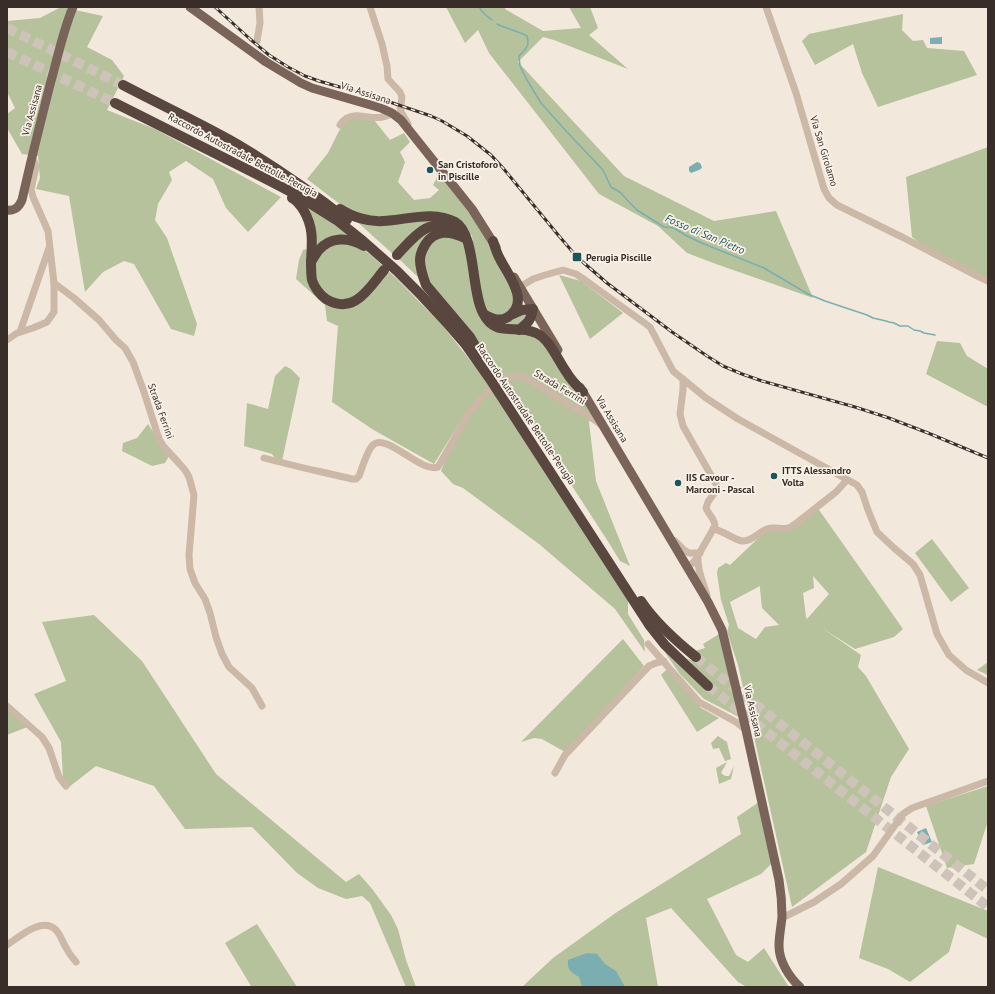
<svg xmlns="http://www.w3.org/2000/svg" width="995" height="994" viewBox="0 0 995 994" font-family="'PT Sans',sans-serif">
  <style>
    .green { fill: #b5c29b; fill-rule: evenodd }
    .water { fill: #7aaeb1 }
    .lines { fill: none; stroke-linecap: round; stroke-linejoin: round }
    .stream { stroke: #7aaeb1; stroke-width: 1.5 }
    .highway-tunnel { stroke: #cec3b8; stroke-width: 10; stroke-dasharray: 10 5; stroke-linecap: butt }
    .minor { stroke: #cbb8a7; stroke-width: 7 }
    .major { stroke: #7a6459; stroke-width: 9 }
    .highway { stroke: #59473f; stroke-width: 10 }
    .rail-casing { stroke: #382d28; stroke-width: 3 }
    .rail { stroke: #faf2e8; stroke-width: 1.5; stroke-dasharray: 4.5; stroke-linecap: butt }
    .poi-dot { fill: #1c555a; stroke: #faf2e8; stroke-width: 1.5 }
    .labels { text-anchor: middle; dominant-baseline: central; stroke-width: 3.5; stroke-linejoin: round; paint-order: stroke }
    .street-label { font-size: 10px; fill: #382d28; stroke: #faf2e8 }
    .poi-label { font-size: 10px; font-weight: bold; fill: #382d28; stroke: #faf2e8; text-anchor: start }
    .water-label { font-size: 11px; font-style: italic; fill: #1c555a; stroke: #faf2e8 }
  </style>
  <rect width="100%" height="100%" fill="#f3e8dc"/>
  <g class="green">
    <polygon points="61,7 103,16 87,47 112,60 124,76 107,110 155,129 281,197 248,232 226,208 213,179 186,161 169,172 172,180 158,204 155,220 167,238 197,324 194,336 171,329 134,264 124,261 103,272 85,292 69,196 36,189 40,178 38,156 22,154 7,128 7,114 15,108 7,92 7,21 40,18"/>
    <polygon points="446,7 506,7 505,9 543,31 581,28 569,7 590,7 598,28 589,35 628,69 554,40 543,37 518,62 624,176 714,221 776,211 813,298 716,264 687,253 658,226 599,194 489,53 478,30 465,43"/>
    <polygon points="903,14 902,30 913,41 923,40 927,48 964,51 977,75 878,107 862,73 853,44 815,65 802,41 809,34"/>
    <polygon points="356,118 374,120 390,140 404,133 410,142 400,152 405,162 398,182 414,200 430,198 439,190 433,185 439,174 475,218 512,287 514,306 502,316 487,312 482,304 472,236 466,227 457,219 386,216 364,216 341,205 307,179 328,153 339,131 347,120"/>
    <polygon points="988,147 988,281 931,252 912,237 906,177"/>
    <polygon points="302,202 352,236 342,241 355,243 372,256 397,279 443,326 492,388 628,600 628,614 644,640 645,652 615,609 539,544 463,488 453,484 441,471 462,419 434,464 372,429 332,402 338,326 327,321 325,305 296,279 299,260 303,250 314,247"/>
    <polygon points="354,219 442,220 394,255"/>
    <polygon points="436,230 429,237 419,278 399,259 417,239 427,232"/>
    <polygon points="439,235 458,238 464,243 484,321 535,334 581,392 592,412 589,422 596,481 630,566 620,561 609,543 478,341 428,282 421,262 424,250"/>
    <polygon points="559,275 581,281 623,313 590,339"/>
    <polygon points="519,313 528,313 518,327 501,323"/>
    <polygon points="937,341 960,343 967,356 988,369 988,407 926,374"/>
    <polygon points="285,366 291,369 300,378 282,461 275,458 272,454 244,446 247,403 268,409 275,376"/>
    <polygon points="148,424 169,456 165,463 152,466 122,451 123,443 137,438"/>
    <path d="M 817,507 L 903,629 L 894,637 L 855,649 L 822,628 L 861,655 L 858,667 L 866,676 L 909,749 L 891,777 L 866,852 L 792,907 L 738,665 L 727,632 L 729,625 L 721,600 L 717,573 L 718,568 L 726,563 L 730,565 L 769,528 L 787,529 ZM 813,576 L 829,594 L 807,619 L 806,617 L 803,593 L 814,588 ZM 760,586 L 760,589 L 762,608 L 779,625 L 765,627 L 756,639 L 738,628 L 730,602 Z"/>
    <polygon points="932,539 969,588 951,602 915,553"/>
    <polygon points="94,615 142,661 216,774 346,882 359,874 373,890 391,915 398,929 406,960 416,987 406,987 370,903 362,896 346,899 318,888 297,873 252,827 185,829 154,786 96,766 69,787 63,779 61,742 34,694 66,681 42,622"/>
    <polygon points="719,634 739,717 704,699 680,674 664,651 710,682 687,658 693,661 695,659 695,651 705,648 703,644"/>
    <polygon points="623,639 644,666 565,752 542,739 534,738 521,742"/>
    <polygon points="988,662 988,675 977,670"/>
    <polygon points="667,669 701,708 719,718 697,732 661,675"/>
    <polygon points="7,706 30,726 7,735"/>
    <polygon points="718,736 727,742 731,759 725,761 719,748 713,749 711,743"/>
    <polygon points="727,762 721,773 725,776 729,776 734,766 731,779 719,784 716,768"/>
    <polygon points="988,786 988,821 974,864 947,868 926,806"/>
    <polygon points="759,802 773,862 761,874 707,899 736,955 748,962 764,948 789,987 747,987 738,982 671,908 646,918 658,987 522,987 553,958 617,912 741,834 737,817"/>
    <polygon points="878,867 988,911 988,944 988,939 957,924 949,952 910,982 888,969 859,958"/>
    <polygon points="257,924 297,987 250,987 251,986 225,943"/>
  </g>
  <g class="water">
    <polygon points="942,37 942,44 930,44 930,38"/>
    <path d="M 697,162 C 701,163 701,164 702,168 L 699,170 L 691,173 L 689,171 L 689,167 Z"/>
    <polygon points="926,828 932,842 923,845 917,832"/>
    <path d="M 587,953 L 597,954 L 605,964 L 616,971 L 625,987 L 582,987 L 579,977 C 571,972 567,970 568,960 Z"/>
  </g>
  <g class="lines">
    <g class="stream">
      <path d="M 479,7 C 482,13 487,16 492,20"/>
      <path d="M 497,24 C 507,29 518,31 527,36 C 530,46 526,49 519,56 L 520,66 L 527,80 L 541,103 L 566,131 L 603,170 L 611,187 L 621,193 L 629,202 L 637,210 L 664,227 L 674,228 L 685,235 L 704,244 L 764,268 L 808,294 L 825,301 L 867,315 L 873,318 L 886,321 L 889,322 L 894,323 L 900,326 L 908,326 L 914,330 L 920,331 L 924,333 L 935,335"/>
    </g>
    <g class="highway-tunnel">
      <polyline points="7,28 123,85"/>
      <polyline points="7,52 115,103"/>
      <polyline points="696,657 988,890"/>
      <polyline points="708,686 988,907"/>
    </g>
    <g class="minor">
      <polyline points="370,7 382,44 387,66 388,79 400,92 402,97 401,104"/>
      <polyline points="766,7 796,93 824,189 829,198 837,205 904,238 975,275 988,281"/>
      <polyline points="257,41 260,23 259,7"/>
      <path d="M 400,108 C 401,115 405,117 408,124"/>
      <path d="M 340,125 C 342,122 344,120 347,118 C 360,111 376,124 392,113"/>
      <polyline points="32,157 34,161 36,167 31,189 33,197 48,231 54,283 74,298 99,320 116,340 125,348 133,362 144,392 159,439 164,447 177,461 185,470 189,477 194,495 189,555 190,569 195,583 205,599 210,613 216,637 222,654 229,667 252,688 262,706"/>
      <polyline points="520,287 533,279 545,275 563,270 576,274 585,280 650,327 673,371 706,398 738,419 765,434 857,485 862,492 868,510 877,532 894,548 913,564 920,575 937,634 949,655 966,670 988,683"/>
      <polyline points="20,332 49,248"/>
      <polyline points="7,340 17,333 33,328 47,322 54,312 54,283"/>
      <path d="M 683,379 L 683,390 L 680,414 L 683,426 L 716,484 L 717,489 L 708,502 L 706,508 C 708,514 715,519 715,526 L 696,559 L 692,564 L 686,565"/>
      <path d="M 502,381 C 508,378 513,375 520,376 C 529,377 541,388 550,393 C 566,403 584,412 600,424"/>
      <path d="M 264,458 C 293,466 323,472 352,479 L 356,479 L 359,476 C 362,469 367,450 373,445 C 386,432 422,474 438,467 L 469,413 L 482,397 L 492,388"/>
      <path d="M 713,529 C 723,530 732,539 742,541 C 751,542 759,532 767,529 C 774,526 782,530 788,528 C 790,528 792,526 794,525 L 836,492 L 847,480"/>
      <polyline points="675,541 684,550 689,553 700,553"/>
      <path d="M 698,557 C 697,570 703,582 707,595"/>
      <polyline points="648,644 699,702 736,722 746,730"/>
      <polyline points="7,706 42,737 49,748 59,777 66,786"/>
      <polyline points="555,773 565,755 649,666 656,663 664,661"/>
      <polyline points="782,918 814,902 841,884 873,856 903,814 912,808 988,781"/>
      <path d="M 7,945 C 19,937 42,916 56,930 C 61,935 63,944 67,949 C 69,954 73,958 76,962"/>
    </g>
    <g class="major">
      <polyline points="190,7 266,62 301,83 312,88 381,108 392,113 401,120 472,209 496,247"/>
      <path d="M 7,210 C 15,211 19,207 22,200 C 31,160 41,120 51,81 C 58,56 63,31 73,7"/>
      <polyline points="514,277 558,350"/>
      <path d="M 580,387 L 708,602 L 722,630 L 746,730 L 779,880 C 781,892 782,905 782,917 C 781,927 779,936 779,946 C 779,961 789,977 800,987"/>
    </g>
    <g class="highway">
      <path d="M 123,85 C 161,105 200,123 237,144 C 275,167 312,192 347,220"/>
      <polyline points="115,103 272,182 295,194 338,221 363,241 397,271 421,295 447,323 466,345 490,379 650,626 665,645 708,686"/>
      <path d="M 292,198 C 298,201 301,206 304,211 C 314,228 312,243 311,262 C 311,268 311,274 312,280 C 314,287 320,295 326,299 C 354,316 369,288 384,270"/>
      <path d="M 340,209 C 352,217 369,222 383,221 C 407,220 433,210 455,222 C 476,234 471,291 483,313 C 496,339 516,323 536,333 C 550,339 558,361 567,373 C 571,380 577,386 583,392"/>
      <path d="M 465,238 C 450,231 435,229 425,245 C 422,250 420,254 420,260 C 420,269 423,277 426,285 L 470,337 L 480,354"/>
      <path d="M 397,255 C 413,238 429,215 456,230"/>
      <path d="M 311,262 C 313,259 315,255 318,251 C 330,236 349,237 364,246"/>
      <path d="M 513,314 L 522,310 L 533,309 C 531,320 528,323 519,330"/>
      <path d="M 485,315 C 493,319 500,322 508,317 C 531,302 508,275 500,259 C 497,254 495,247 493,241"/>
      <path d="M 641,601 C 655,622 676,641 696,657"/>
    </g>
    <g class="rail-casing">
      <polyline id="rail" points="215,7 250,39 269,55 288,67 305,76 319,81 378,98 431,116 442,121 467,136 491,155 503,168 559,236 577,257 607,283 672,332 707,356 723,366 742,374 762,381 855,407 889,418 928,433 988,458"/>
    </g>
    <use href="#rail" class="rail"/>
  </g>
  <g class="poi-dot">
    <circle cx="430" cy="170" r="4"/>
    <rect x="572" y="252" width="10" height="10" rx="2"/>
    <circle cx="774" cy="476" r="4"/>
    <circle cx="678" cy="483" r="4"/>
  </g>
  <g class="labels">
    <g class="street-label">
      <text transform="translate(366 93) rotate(18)">Via Assisana</text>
      <text transform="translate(32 110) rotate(-75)">Via Assisana</text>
      <text transform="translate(824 151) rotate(73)">Via San Girolamo</text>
      <text transform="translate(243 155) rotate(28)">Raccordo Autostradale Bettolle-Perugia</text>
      <text transform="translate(560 387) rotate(31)">Strada Ferrini</text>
      <text transform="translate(161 411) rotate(70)">Strada Ferrini</text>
      <text transform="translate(526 414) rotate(56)">Raccordo Autostradale Bettolle-Perugia</text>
      <text transform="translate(612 419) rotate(59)">Via Assisana</text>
      <text transform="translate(753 711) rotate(77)">Via Assisana</text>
    </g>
    <g class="poi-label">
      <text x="438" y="164">San Cristoforo<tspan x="438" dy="12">in Piscille</tspan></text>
      <text x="586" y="257">Perugia Piscille</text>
      <text x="782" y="470">ITTS Alessandro<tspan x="782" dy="12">Volta</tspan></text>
      <text x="686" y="477">IIS Cavour -<tspan x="686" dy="12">Marconi - Pascal</tspan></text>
    </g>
    <g class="water-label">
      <text transform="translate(705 234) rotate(23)">Fosso di San Pietro</text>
    </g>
  </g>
  <rect width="995" height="994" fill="none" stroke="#382d28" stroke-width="16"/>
</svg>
